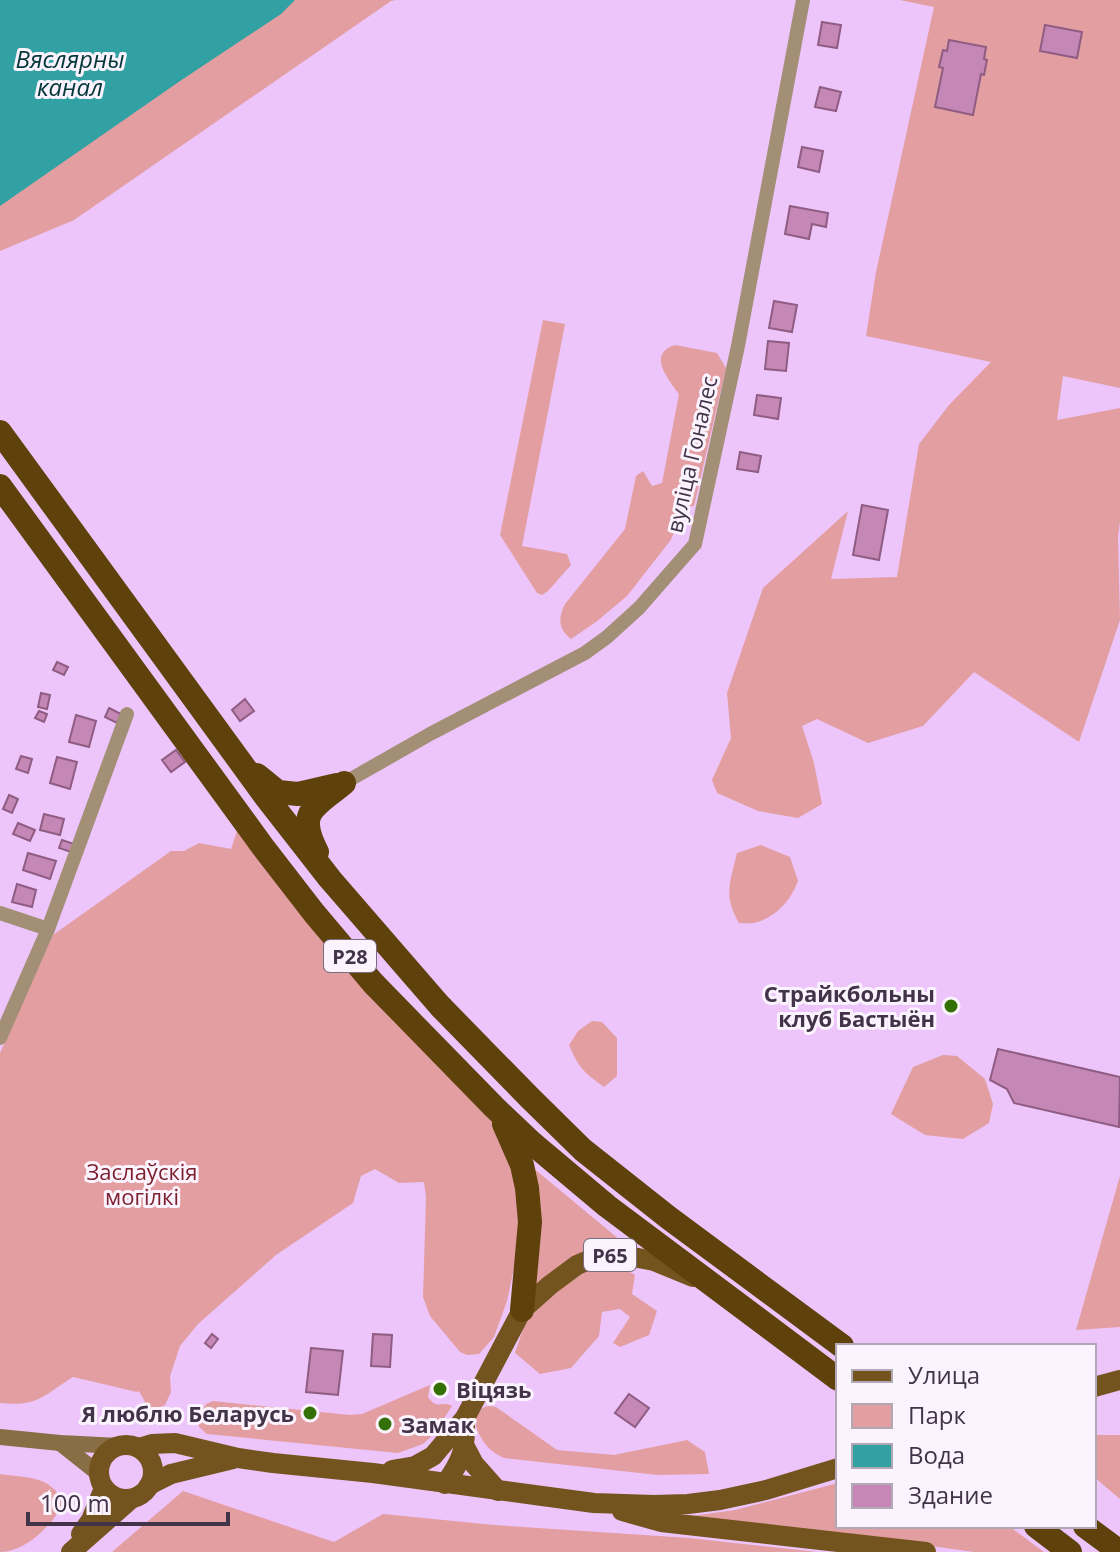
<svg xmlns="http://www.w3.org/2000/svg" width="1120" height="1552" viewBox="0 0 1120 1552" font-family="'Open Sans',sans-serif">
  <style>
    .green { fill: #e29ea1 }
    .water { fill: #32a1a3 }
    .building { fill: #c587b5; stroke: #8f5c82; stroke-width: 2 }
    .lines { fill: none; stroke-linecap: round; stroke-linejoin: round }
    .street { stroke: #a28f75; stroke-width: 14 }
    .secondary { stroke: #886d45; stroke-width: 16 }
    .primary { stroke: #74541e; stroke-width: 20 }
    .highway { stroke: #5e410b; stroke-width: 24 }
    .poi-dot { fill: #337107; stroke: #fbf4fe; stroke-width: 3 }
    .labels { text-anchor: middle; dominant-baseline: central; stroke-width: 6; stroke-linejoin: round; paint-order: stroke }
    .shield { fill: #fbf4fe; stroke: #7a6d7f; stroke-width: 2 }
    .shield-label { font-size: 20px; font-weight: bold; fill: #423348 }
    .street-label { font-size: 22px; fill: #423348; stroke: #fbf4fe }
    .poi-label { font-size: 22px; font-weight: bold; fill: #423348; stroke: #fbf4fe; text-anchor: end }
    .park-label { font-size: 22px; fill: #7d202e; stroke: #fbf4fe }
    .water-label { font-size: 24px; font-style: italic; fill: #033738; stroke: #fbf4fe }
  </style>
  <rect width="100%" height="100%" fill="#edc5fb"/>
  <g class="green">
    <polygon points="0,0 396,0 391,1 74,220 0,251"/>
    <polygon points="900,0 1120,0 1120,388 1063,376 1057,420 1120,408 1120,522 1118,536 1120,620 1079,742 974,672 923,726 868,743 817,719 802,726 814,763 822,804 798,818 758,811 717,793 712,780 731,738 727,693 763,588 848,511 831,579 897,577 919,444 949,405 991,362 866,336 876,272 934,7"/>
    <polygon points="543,320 565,324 522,546 567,554 571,565 548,591 542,595 537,593 500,535"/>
    <path d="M 675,345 L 717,353 L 726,368 L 694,506 L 688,506 L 670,541 L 627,596 L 596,622 L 571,639 C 558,629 558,618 565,604 L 625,529 L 636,476 L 643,471 L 652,486 L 662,483 L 679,394 C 669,380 646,354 675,345 Z"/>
    <path d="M 238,828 L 498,1125 L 519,1174 L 521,1235 L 507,1301 L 494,1337 L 479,1354 L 467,1355 L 460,1352 L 430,1316 L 423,1297 L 426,1197 L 424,1182 L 399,1183 L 375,1169 L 361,1176 L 353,1203 L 276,1255 L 198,1324 L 180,1346 L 170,1376 L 171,1392 L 165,1405 L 150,1411 L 139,1391 L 137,1392 L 73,1377 C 43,1396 37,1407 0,1403 L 0,1053 L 53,935 L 171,851 L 184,851 L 199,843 L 231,849 Z"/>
    <path d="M 761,845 L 790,857 L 798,881 C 791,900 778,915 758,922 C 753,924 745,923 739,923 C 723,895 730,883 737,853 Z"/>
    <path d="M 592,1021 L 602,1022 L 617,1038 L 617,1076 L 604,1087 C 583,1072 579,1068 569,1045 L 578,1031 Z"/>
    <polygon points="943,1055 957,1056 985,1079 993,1104 989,1123 963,1139 925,1135 891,1114 913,1067"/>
    <polygon points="526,1162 626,1245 625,1249 531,1293 538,1263 540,1238"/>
    <polygon points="1120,1176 1120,1327 1076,1330"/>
    <polygon points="616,1264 635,1275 632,1294 657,1311 649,1335 620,1347 613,1343 630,1317 620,1309 602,1312 599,1336 571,1368 540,1374 515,1353 524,1326 544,1300 580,1272"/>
    <path d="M 430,1385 L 428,1397 C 438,1411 442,1400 452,1406 L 434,1434 L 423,1444 L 398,1453 L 207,1434 L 199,1427 L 197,1418 L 206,1404 L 213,1401 L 350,1415 L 362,1414 Z"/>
    <path d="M 489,1406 L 496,1407 L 557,1450 L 614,1455 L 687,1440 L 705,1452 L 709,1474 L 658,1475 L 504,1458 C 500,1456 496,1454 492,1451 C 479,1441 464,1410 489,1406 Z"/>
    <polygon points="1094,1435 1120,1435 1120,1499 1094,1477"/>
    <path d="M 0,1474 C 26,1478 53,1475 63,1504 C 52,1526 25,1552 0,1552 Z"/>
    <polygon points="838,1483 838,1526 1009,1526 1044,1552 974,1552 853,1535 685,1517 735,1510"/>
    <polygon points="183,1491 334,1542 383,1514 494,1525 689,1538 818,1552 112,1552"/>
  </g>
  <polygon class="water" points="0,0 295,0 281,14 180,81 0,206"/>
  <g class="building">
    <polygon points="822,22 841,25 837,48 818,45"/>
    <polygon points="1045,25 1082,32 1077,58 1040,51"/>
    <polygon points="949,40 986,47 984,59 987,60 984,75 981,74 973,115 935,107 943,68 939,67 943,50 947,51"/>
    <polygon points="820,87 841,92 836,111 815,107"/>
    <polygon points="802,147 823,151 819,172 798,167"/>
    <polygon points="790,206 828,213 826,227 812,224 809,239 785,234"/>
    <polygon points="774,301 797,305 792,332 769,328"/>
    <polygon points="768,341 789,343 786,371 765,369"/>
    <polygon points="757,395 781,398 778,419 754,415"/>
    <polygon points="740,452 761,456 758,472 737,469"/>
    <polygon points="862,505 888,510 879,560 853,555"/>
    <polygon points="57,662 68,667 64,675 53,670"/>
    <polygon points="41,693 50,695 47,709 38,707"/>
    <polygon points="245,699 254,711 240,721 232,710"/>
    <polygon points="109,708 121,714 117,723 105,717"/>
    <polygon points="39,711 47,714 44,722 35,718"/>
    <polygon points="76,715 96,721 89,747 69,742"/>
    <polygon points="176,750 185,762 171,772 162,760"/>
    <polygon points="21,756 32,759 28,773 16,769"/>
    <polygon points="57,757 77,762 70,789 50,783"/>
    <polygon points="9,795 18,799 12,813 3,809"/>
    <polygon points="44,814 64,819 60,835 40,830"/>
    <polygon points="18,823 35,830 30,841 13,834"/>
    <polygon points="62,840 74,844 71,852 59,848"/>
    <polygon points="28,853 56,861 50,879 23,870"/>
    <polygon points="17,884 36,890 32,907 12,902"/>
    <polygon points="998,1049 1120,1077 1119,1127 1014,1103 1007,1089 990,1080"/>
    <polygon points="212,1334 218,1339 211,1348 205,1343"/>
    <polygon points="373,1334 392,1335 390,1367 371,1366"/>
    <polygon points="311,1348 343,1351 338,1395 306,1392"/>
    <polygon points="629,1394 649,1408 635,1427 615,1413"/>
  </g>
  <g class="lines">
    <g class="street">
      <polyline points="344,783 430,734 585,653 607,637 639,608 695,544 738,346 803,0"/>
      <polyline points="0,913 48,929"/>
      <polyline points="0,1038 48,929 127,714"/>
    </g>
    <g class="secondary">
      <polyline points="0,1437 60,1443 119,1446"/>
      <polyline points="60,1443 94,1470 100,1478"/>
    </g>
    <g class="primary">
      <polyline points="1094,1387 1120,1380"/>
      <polyline points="464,1445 474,1464 498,1491"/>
      <circle cx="126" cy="1472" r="27"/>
      <polyline points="139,1448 152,1444 175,1443 238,1458 273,1463 373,1473 594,1503 654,1505 688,1504 720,1500 766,1490 838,1468"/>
      <polyline points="392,1470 415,1466 433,1456 465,1418 522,1310 550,1285 577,1265 596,1257 633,1257 654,1261 693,1277"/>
      <path d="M 445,1484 C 463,1459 466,1448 465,1418"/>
      <polyline points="149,1485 171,1474 233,1459"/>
      <polyline points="622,1511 661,1522 926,1552"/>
      <polyline points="81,1534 91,1520 104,1488"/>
      <polyline points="71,1552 131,1499"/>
    </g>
    <g class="highway">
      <polyline points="0,432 266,797 330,879 440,1006 530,1098 583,1150 669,1218 842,1346"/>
      <polyline points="0,486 263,847 314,913 373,983 495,1108 532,1143 607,1206 838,1379"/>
      <polyline points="257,775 278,792 298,794 337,785"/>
      <path d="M 317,852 C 296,811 314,808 344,783"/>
      <polyline points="504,1124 522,1165 527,1188 530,1222 522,1310"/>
      <polyline points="1036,1526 1070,1552"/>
      <polyline points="1085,1526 1120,1552"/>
    </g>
  </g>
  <g class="poi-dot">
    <circle cx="951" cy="1006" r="8"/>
    <circle cx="440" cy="1389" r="8"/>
    <circle cx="310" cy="1413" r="8"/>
    <circle cx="385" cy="1424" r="8"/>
  </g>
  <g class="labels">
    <g class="shield">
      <rect x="324" y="940" width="52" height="32" rx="6"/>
      <rect x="584" y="1239" width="52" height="32" rx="6"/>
    </g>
    <g class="shield-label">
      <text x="350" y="956">Р28</text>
      <text x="610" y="1255">Р65</text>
    </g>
    <g class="street-label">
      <text transform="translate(691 454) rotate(-77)">вуліца Гоналес</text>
    </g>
    <g class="poi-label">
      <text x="935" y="993">Страйкбольны<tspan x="935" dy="25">клуб Бастыён</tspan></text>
      <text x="456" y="1389" text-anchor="start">Віцязь</text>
      <text x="294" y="1413">Я люблю Беларусь</text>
      <text x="401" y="1424" text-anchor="start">Замак</text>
    </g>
    <g class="park-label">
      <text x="142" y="1171">Заслаўскія<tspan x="142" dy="25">могілкі</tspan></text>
    </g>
    <g class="water-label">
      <text x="70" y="58">Вяслярны<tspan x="70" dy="28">канал</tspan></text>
    </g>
  </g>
  <rect x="836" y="1344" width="260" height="184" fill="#fbf4fe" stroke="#b1a7b5" stroke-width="2"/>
  <rect x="852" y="1370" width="40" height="12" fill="#74541e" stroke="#b1a7b5" stroke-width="2"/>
  <text x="908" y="1384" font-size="24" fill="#423348">Улица</text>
  <rect x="852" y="1404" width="40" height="24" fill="#e29ea1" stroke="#b1a7b5" stroke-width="2"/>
  <text x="908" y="1424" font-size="24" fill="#423348">Парк</text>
  <rect x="852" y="1444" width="40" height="24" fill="#32a1a3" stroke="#b1a7b5" stroke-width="2"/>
  <text x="908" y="1464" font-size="24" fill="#423348">Вода</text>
  <rect x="852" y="1484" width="40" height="24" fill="#c587b5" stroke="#b1a7b5" stroke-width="2"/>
  <text x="908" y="1504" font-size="24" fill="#423348">Здание</text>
  <path d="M28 1512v12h200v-12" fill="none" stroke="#423348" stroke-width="4"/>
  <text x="40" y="1512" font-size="24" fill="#423348" stroke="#fbf4fe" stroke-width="6" paint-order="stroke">100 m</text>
</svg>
